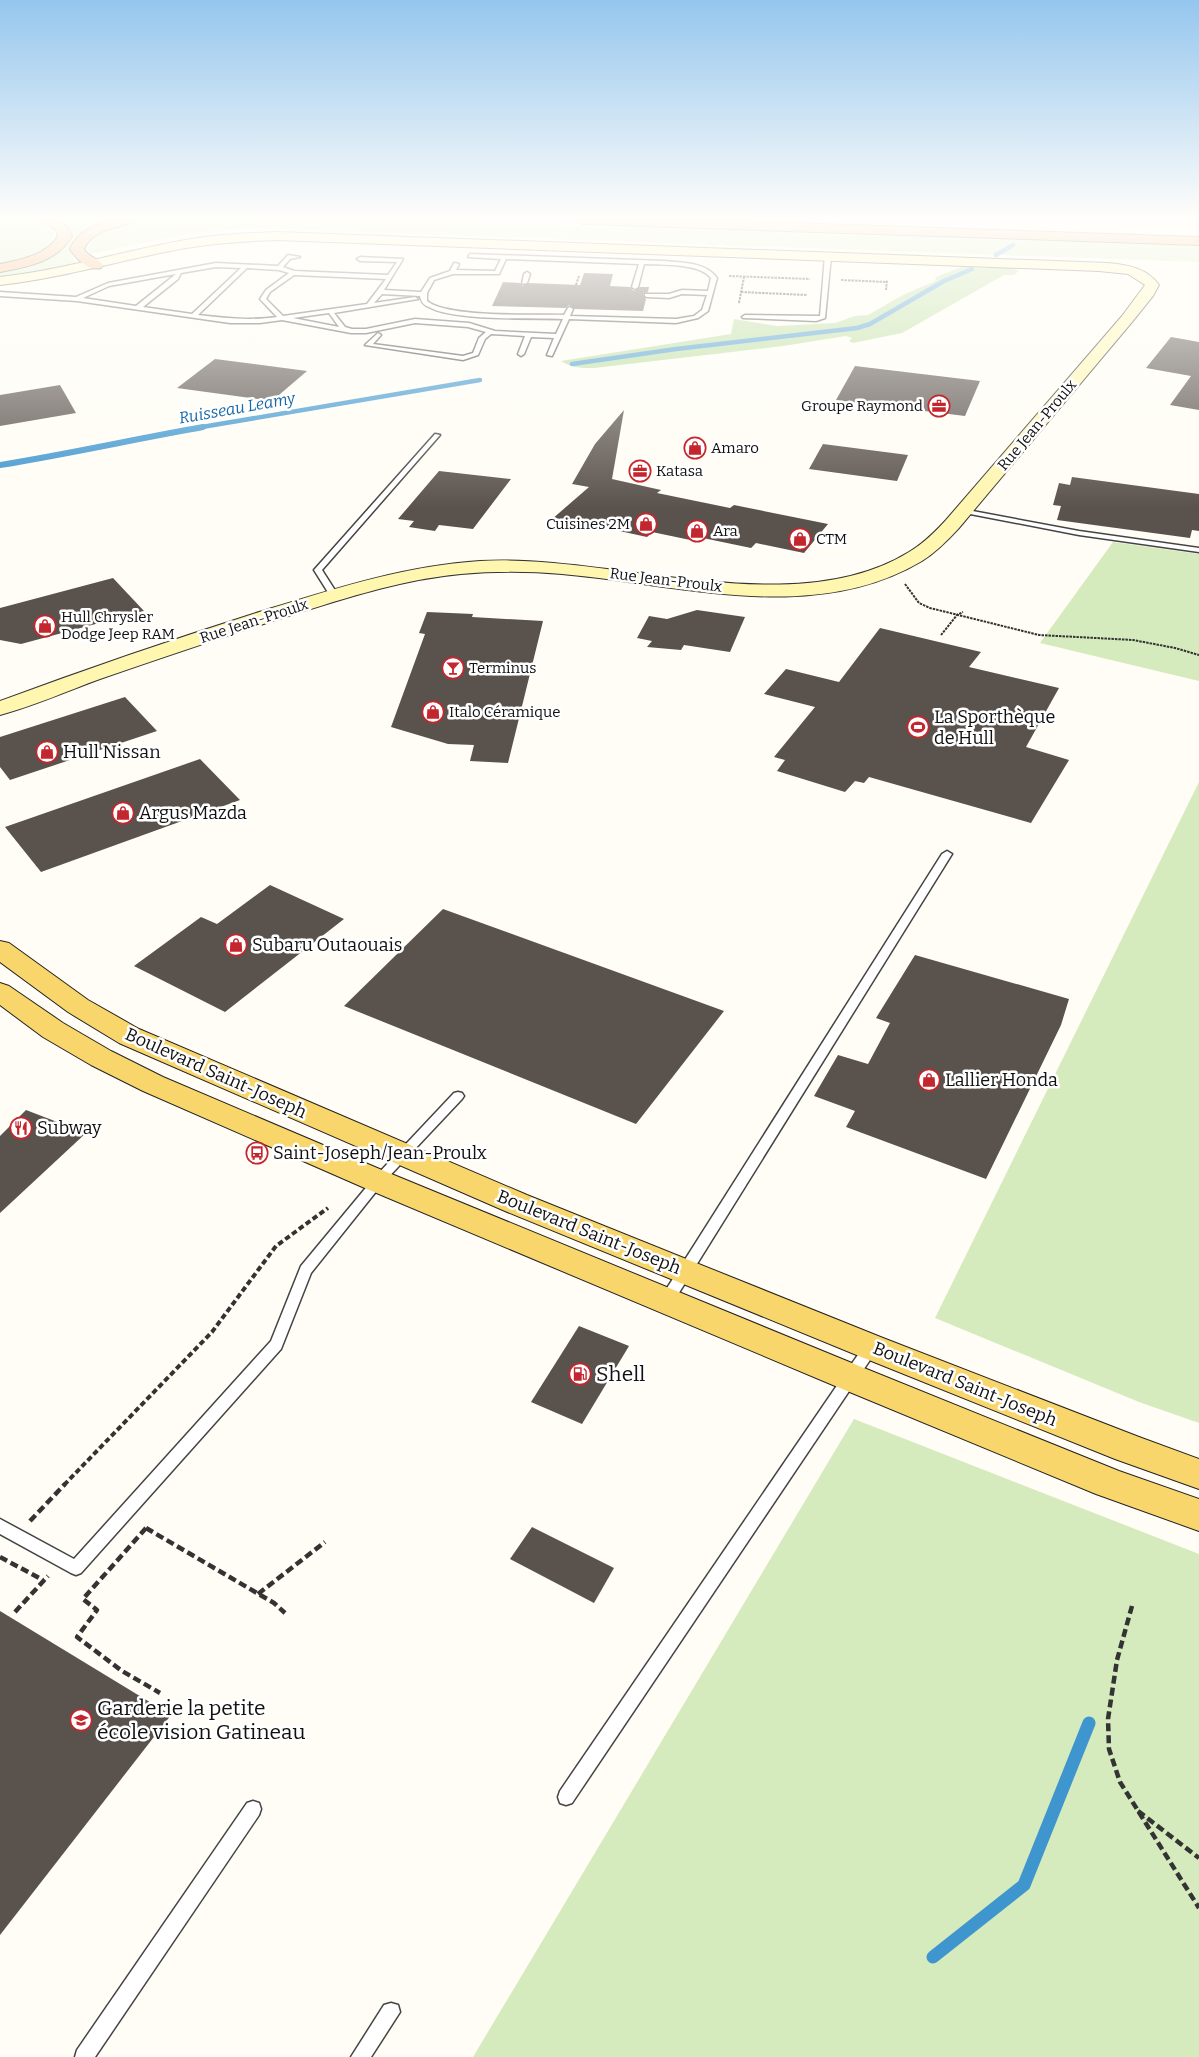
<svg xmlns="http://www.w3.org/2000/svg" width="1199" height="2057" viewBox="0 0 1199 2057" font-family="Bitter,serif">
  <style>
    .green { fill: #d5ebbd }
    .forest { fill: #b9dc9c }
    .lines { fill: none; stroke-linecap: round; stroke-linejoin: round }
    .stream-far2 { stroke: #3f96cf; stroke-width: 4.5 }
    .stream-far1 { stroke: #3f96cf; stroke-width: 6 }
    .stream { stroke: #3f96cf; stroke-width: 13 }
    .building { fill: #5a524d }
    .lane-casing { stroke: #444; stroke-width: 3 }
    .secondary-casing { stroke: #333; stroke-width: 2 }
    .primary-casing { stroke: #222; stroke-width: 2 }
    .highway-casing { stroke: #222; stroke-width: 2 }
    .path-far2 { stroke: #333; stroke-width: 2; stroke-dasharray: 2.5 1; stroke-linecap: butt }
    .path-far1 { stroke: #333; stroke-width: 4; stroke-dasharray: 5.5 3; stroke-linecap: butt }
    .path { stroke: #333; stroke-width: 4.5; stroke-dasharray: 8 4; stroke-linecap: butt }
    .lane { fill: #fff; fill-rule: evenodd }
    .secondary { fill: #fff6b0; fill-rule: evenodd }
    .primary { fill: #f9d66b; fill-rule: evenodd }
    .highway { fill: #f5a25d; fill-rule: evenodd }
    .labels { text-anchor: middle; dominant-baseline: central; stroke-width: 5; stroke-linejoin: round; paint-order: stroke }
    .far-poi-label { font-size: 15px; fill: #111; stroke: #fff; text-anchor: start }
    .far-street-label { font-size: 15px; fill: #111; stroke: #fff }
    .far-water-label { font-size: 16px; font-style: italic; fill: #1768a6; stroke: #fff }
    .poi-label { font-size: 18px; fill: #111; stroke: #fff; text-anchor: start }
    .street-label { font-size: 18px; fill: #111; stroke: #fff }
    .near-poi-label { font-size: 21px; fill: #111; stroke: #fff; text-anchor: start }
  </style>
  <rect width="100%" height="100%" fill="#fffdf5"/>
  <g class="green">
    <path d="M 0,220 C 20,220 40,218 54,233 C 51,255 18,261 0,264 Z"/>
    <path d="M 57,220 L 117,220 L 81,235 L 72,244 L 70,249 L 75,263 L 71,266 L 0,277 L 0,271 C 22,265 66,260 73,235 C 71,227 65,223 57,220 Z"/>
    <path d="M 148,220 L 373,220 L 1199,246 L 1199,262 L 250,228 L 187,234 L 91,254 L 88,249 C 95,227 128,223 148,220 Z"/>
    <polygon points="1113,542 1199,554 1199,681 1040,643"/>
    <polygon points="1199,782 1199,1423 1139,1402 935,1318"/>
    <polygon points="854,1419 1199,1554 1199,2057 473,2057"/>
  </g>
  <path class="forest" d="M 964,266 C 982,272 1001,263 1019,271 L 1014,275 L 1004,275 L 902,333 L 853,343 L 849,341 L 852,338 L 846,336 L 783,346 L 594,368 C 583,368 571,368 561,361 L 731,334 L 734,319 L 777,326 L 835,323 L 855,316 L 868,315 L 903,295 L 935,281 L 936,277 Z"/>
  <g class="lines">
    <g class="stream-far2">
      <polyline points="996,255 1013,245"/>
      <polyline points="572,364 676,349 857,328 870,324 944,281 972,269"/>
      <polyline points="196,428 480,380"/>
    </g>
    <path class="stream-far1" d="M 0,465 C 68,454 135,439 203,427"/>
    <polyline class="stream" points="933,1957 1024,1885 1089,1723"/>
  </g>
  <g class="building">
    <polygon points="584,273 613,274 610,286 630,287 634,291 640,287 649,287 648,292 643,294 646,299 643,311 575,309 569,305 566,308 492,306 503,282 520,283 522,286 529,283 580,285"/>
    <polygon points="1171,337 1199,342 1199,410 1170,405 1191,376 1146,368"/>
    <polygon points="215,359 307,371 272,401 177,388"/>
    <polygon points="855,366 980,381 965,416 836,400"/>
    <polygon points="60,385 76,413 0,426 0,395"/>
    <polygon points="624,410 612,479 661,490 657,493 730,508 734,505 828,524 804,553 756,543 751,548 703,538 700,542 652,532 647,537 601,527 598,531 551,520 589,487 572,484 595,444"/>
    <polygon points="823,444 908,455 897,481 809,469"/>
    <polygon points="439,471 511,479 473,529 439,525 435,531 409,527 414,521 398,519"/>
    <polygon points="1072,477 1199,494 1199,531 1192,530 1190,538 1057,520 1061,506 1053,505 1059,483 1070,485"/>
    <polygon points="113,578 144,611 21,644 0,640 0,608"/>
    <polygon points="697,610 745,617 730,652 684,645 681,650 647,647 652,641 637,638 649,616 667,619"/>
    <polygon points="427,612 473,614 472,617 543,621 508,763 470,761 474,745 448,744 391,727 425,634 419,633"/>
    <polygon points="880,628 981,652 969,667 1059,688 1026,747 1069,760 1031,823 869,777 864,783 855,781 845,792 777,771 785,760 774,757 815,707 764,694 786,669 839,682"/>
    <polygon points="125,697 157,731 10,780 0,767 0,737"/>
    <polygon points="200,759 240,800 41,872 5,827"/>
    <polygon points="270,885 344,919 225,1012 134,966 201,917 217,924"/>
    <polygon points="443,909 724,1011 636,1124 344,1006"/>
    <polygon points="915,955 1069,999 1061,1025 986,1179 846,1127 855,1111 814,1096 838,1055 868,1064 890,1023 876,1018"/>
    <polygon points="26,1110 86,1133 0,1213 0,1136"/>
    <polygon points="579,1326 629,1346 582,1424 531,1402"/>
    <polygon points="532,1527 614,1568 594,1603 510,1559"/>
    <polygon points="0,1611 171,1715 0,1935"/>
  </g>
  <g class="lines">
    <g class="lane-casing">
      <g id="lane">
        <path d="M 470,254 L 664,261 C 682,263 706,262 717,278 L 708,311 L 698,318 L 676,323 L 569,319 L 552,356 L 547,355 L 554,338 L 531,337 L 524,354 L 521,356 L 518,354 L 525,336 L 491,334 L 485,339 L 478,355 L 463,360 L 365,345 L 378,333 L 381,335 L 373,344 L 463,356 L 473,353 L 479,338 L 486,332 L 468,327 L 415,323 L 366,333 L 351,333 L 282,320 L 260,323 L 230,323 L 77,301 L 0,296 L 0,292 L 76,297 L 108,283 L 216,263 L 278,266 L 288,255 L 300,257 L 290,259 L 283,267 L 294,271 L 388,275 L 397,262 L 360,261 L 357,259 L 360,257 L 403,259 L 384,290 L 421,292 L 430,278 L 450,271 L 454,263 L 459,264 L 456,270 L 495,271 L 501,259 L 468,257 ZM 506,259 L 639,264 L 632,287 L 635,289 L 638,287 L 644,264 C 661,265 701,263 711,278 L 708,291 L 682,290 L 669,294 L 645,294 L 645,296 L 647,297 L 669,298 L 682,294 L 707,295 L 702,310 L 694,316 L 676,319 L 570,316 L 573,309 L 570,307 L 568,308 L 564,315 C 535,314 447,318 427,301 L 427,293 L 434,280 L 453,274 L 499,274 ZM 216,267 L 241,268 L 192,314 L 143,307 L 178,279 L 181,273 ZM 247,268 L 279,270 L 289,273 L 266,290 L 260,299 L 277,317 C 250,321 225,318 198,315 ZM 176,274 L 136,306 L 83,298 L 109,286 ZM 294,275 L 386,279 L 367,304 L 283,316 L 266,299 L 270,292 ZM 382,294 L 420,296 C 421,301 423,305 429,307 C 453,321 532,318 563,319 L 556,334 L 495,331 L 469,323 L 415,319 L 366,329 L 352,329 L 345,327 L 334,313 L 418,299 L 415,297 L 374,303 ZM 329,313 L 339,327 L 293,318 Z"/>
        <polygon points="828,254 831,256 825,318 816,321 743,318 742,317 745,315 820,316 825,256"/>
        <polygon points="527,272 530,274 527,283 522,284 524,274"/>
        <polygon points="435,434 440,435 322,570 338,595 331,597 314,570"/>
        <polygon points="962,509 1079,531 1199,548 1199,552 1079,535 965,513 962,513"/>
        <polygon points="947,851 952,854 672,1304 667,1305 662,1304 660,1300 662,1296 942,854"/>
        <polygon points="458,1092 462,1093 464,1096 462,1099 382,1184 311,1273 281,1349 81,1573 76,1575 71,1573 0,1534 0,1519 74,1559 271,1341 301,1266 374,1178 454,1093"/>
        <polygon points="871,1342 876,1343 878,1347 876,1351 572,1803 566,1805 560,1803 558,1797 560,1791 866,1343"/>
        <polygon points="253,1801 259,1803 261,1809 259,1815 95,2057 75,2057 77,2050 247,1803"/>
        <polygon points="391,2003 398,2005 400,2012 371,2057 351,2057 384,2005"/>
      </g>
    </g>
    <g class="secondary-casing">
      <path id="secondary" d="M 277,232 L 1108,263 C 1128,265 1147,268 1159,285 L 1153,296 L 1132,322 L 959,528 C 948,540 936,552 922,561 C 813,626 678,584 562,574 C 528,571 494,571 461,574 C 397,580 337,601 276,620 C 217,639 158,659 100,679 C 67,691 34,706 0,715 L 0,701 C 84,670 168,641 253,614 C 327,591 402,566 480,561 C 612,553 792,624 909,552 C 923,544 935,532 946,520 L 1122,316 L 1145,285 L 1128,274 L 1099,271 L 277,240 C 247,241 216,243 186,248 C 124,259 63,278 0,285 L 0,277 C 63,270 123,251 185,240 C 215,235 246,233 277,232 Z"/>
    </g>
    <g class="primary-casing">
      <g id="primary">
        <polygon points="0,941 9,943 88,1000 139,1029 527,1195 883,1338 1139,1437 1199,1459 1199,1489 1115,1459 859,1356 505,1211 119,1043 68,1012 0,962"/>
        <polygon points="0,983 9,986 63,1023 111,1051 163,1077 389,1173 864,1368 1119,1471 1199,1499 1199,1531 1096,1494 840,1388 367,1189 143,1091 91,1065 43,1037 0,1005"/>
      </g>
    </g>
    <g class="highway-casing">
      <g id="highway">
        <path d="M 40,220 C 55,220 66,220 72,236 C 57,262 27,267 0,272 L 0,264 C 20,260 47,255 58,236 L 56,230 Z"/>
        <path d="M 112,220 L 134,220 L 133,223 C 115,227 92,231 84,249 C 88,257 98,258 103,265 L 101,268 C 88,271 76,259 70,249 C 78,231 94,225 112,220 Z"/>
        <polygon points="576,220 700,220 1199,237 1199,245 582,224"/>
      </g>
    </g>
    <g class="path-far2">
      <polyline points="729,276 810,279"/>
      <polyline points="841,280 887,282"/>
      <polyline points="576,285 579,276"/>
      <polyline points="886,290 887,280"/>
      <polyline points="741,292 807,295"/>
      <polyline points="739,303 744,277"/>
      <polyline points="905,584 919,603 930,608 1039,635 1133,640 1175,648 1199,655"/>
      <polyline points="941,635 957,615 963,612"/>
    </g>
    <polyline class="path-far1" points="64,1485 212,1332 276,1246 328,1208"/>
    <g class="path">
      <polyline points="30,1521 65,1484"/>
      <polyline points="146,1528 83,1599 97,1610 77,1637 122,1671 160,1693"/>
      <polyline points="146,1528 274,1603 285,1613"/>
      <polyline points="0,1557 43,1580"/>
      <polyline points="258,1594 325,1542"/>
      <polyline points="1132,1606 1117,1660 1108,1719 1109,1749 1120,1782 1199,1908"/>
      <polyline points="15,1612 48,1576"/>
      <polyline points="1138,1811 1199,1858"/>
    </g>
    <use href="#lane" class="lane"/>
    <use href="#secondary" class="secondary"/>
    <use href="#primary" class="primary"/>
    <use href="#highway" class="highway"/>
  </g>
  <linearGradient id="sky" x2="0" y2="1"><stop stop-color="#95c6ee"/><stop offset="0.43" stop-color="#fffefa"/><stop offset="1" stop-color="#fffefa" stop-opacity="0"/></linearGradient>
  <rect width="1199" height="508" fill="url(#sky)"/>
  <defs>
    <g id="office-ring" transform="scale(1.125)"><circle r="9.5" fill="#fff" stroke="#c4262e" stroke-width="1.5"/><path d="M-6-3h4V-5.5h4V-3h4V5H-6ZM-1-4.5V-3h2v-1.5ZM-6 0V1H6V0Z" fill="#c4262e"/></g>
    <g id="shop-ring" transform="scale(1.125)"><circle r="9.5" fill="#fff" stroke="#c4262e" stroke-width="1.5"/><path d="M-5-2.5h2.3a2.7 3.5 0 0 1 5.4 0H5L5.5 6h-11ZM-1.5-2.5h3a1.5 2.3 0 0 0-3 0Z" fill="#c4262e"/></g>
    <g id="bar-ring" transform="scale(1.125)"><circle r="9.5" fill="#fff" stroke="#c4262e" stroke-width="1.5"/><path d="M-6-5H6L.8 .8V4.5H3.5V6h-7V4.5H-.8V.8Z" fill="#c4262e"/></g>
    <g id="stadium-ring" transform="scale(1.125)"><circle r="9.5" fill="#fff" stroke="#c4262e" stroke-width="1.5"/><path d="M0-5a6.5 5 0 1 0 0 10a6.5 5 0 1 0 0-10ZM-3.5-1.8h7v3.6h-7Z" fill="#c4262e"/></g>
    <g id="restaurant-ring" transform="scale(1.125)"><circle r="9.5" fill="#fff" stroke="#c4262e" stroke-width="1.5"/><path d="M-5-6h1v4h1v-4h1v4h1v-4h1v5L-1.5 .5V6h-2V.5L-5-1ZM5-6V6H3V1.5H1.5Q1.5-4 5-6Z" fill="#c4262e"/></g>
    <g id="bus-ring" transform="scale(1.125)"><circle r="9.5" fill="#fff" stroke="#c4262e" stroke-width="1.5"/><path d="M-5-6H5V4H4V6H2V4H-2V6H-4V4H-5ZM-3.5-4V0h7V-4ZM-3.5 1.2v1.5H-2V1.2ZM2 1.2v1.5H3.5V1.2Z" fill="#c4262e"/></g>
    <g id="fuel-ring" transform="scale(1.125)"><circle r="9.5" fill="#fff" stroke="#c4262e" stroke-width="1.5"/><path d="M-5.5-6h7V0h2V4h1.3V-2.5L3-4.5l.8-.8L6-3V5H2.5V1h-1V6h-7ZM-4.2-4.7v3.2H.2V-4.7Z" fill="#c4262e"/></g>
    <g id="school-ring" transform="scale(1.125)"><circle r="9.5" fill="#fff" stroke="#c4262e" stroke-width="1.5"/><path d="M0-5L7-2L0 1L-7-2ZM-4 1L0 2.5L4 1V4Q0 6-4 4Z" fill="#c4262e"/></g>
  </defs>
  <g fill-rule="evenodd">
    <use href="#office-ring" x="939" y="406"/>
    <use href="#shop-ring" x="695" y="448"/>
    <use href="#office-ring" x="640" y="471"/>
    <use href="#shop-ring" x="646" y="524"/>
    <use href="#shop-ring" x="697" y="531"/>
    <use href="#shop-ring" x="800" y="539"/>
    <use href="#shop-ring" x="45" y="626"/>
    <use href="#bar-ring" x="453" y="668"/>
    <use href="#shop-ring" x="433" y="712"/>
    <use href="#stadium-ring" x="918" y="727"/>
    <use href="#shop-ring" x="47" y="752"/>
    <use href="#shop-ring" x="123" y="813"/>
    <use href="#shop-ring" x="236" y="945"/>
    <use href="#shop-ring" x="929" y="1080"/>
    <use href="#restaurant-ring" x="21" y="1128"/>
    <use href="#bus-ring" x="257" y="1153"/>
    <use href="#fuel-ring" x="580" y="1374"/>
    <use href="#school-ring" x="81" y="1720"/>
  </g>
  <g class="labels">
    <g class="far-poi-label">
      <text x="923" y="406" text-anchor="end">Groupe Raymond</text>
      <text x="711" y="448">Amaro</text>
      <text x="656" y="471">Katasa</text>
      <text x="630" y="524" text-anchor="end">Cuisines 2M</text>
      <text x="713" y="531">Ara</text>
      <text x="816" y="539">CTM</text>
      <text x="61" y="617">Hull Chrysler<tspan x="61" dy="17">Dodge Jeep RAM</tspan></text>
      <text x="469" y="668">Terminus</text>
      <text x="449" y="712">Italo Céramique</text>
    </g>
    <g class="far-street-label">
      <text transform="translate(1037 425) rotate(-50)">Rue Jean-Proulx</text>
      <text transform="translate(666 580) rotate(7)">Rue Jean-Proulx</text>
      <text transform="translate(254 621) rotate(-18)">Rue Jean-Proulx</text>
    </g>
    <g class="far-water-label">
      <text transform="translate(237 408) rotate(-10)">Ruisseau Leamy</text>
    </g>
    <g class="poi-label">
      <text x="934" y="717">La Sporthèque<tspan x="934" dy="21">de Hull</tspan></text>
      <text x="63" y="752">Hull Nissan</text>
      <text x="139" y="813">Argus Mazda</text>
      <text x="252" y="945">Subaru Outaouais</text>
      <text x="945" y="1080">Lallier Honda</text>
      <text x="37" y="1128">Subway</text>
      <text x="273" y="1153">Saint-Joseph/Jean-Proulx</text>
    </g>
    <g class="street-label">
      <text transform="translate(216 1073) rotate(24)">Boulevard Saint-Joseph</text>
      <text transform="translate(589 1232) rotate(22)">Boulevard Saint-Joseph</text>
      <text transform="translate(965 1384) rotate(22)">Boulevard Saint-Joseph</text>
    </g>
    <g class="near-poi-label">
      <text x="596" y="1374">Shell</text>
      <text x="97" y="1708">Garderie la petite<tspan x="97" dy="24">école vision Gatineau</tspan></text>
    </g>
  </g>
</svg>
